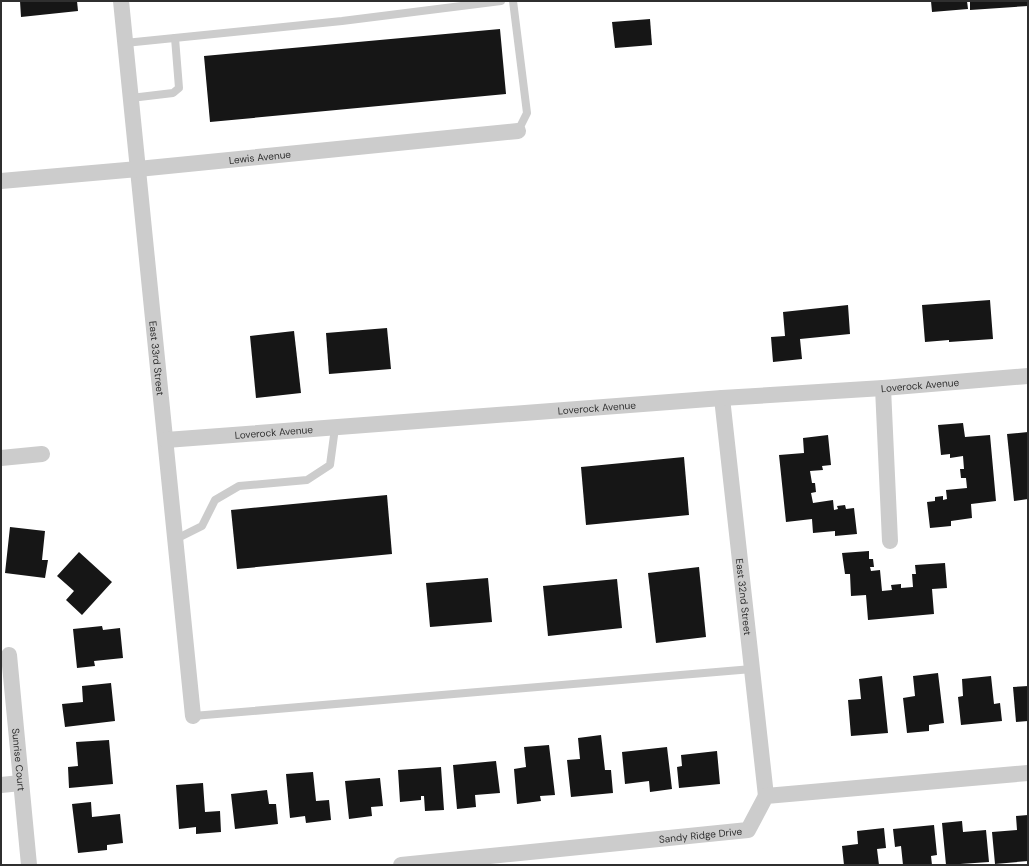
<svg xmlns="http://www.w3.org/2000/svg" width="1029" height="866" viewBox="0 0 1029 866" font-family="'DM Sans',sans-serif">
  <style>
    .building { fill: #161616 }
    .lines { fill: none; stroke-linecap: round; stroke-linejoin: round }
    .lane { stroke: #ccc; stroke-width: 8 }
    .street { stroke: #ccc; stroke-width: 16 }
    .labels { text-anchor: middle; dominant-baseline: central; stroke-width: 4; stroke-linejoin: round; paint-order: stroke }
    .street-label { font-size: 10px; fill: #2f2f2f; stroke: #fff }
  </style>
  <rect width="100%" height="100%" fill="#fff"/>
  <g class="building">
    <polygon points="20,1 77,1 78,11 21,17"/>
    <polygon points="931,1 967,1 968,9 932,12"/>
    <polygon points="970,1 1028,1 1028,6 970,10"/>
    <polygon points="650,19 652,45 615,48 612,22"/>
    <polygon points="500,29 506,94 210,122 204,56"/>
    <polygon points="990,300 993,339 949,342 949,340 925,342 922,305"/>
    <polygon points="848,305 850,334 800,339 802,359 773,362 771,337 785,336 783,312"/>
    <polygon points="387,328 391,369 329,374 326,333"/>
    <polygon points="294,331 301,393 256,398 250,336"/>
    <polygon points="963,423 965,437 990,435 996,501 971,504 972,518 951,521 951,526 930,528 927,502 935,501 935,497 943,496 943,500 947,499 946,490 967,488 966,478 961,478 960,469 964,469 963,456 950,458 950,454 941,455 938,425"/>
    <polygon points="1028,432 1028,499 1014,501 1007,434"/>
    <polygon points="828,435 831,465 822,466 823,470 810,471 812,483 815,483 816,492 811,493 813,503 833,500 834,510 838,509 837,506 845,505 846,509 854,508 857,534 835,536 835,531 813,533 812,519 786,522 779,455 804,453 803,438"/>
    <polygon points="684,457 689,515 586,525 581,467"/>
    <polygon points="387,495 392,554 237,569 231,510"/>
    <polygon points="10,527 45,531 42,560 48,560 45,578 5,573"/>
    <polygon points="869,551 869,559 873,559 874,567 870,567 871,571 880,570 882,591 892,590 891,585 901,584 901,588 913,587 912,574 916,574 915,565 945,563 947,588 932,589 934,614 868,620 866,595 851,596 850,574 845,574 842,553"/>
    <polygon points="79,552 112,582 82,615 66,600 74,591 57,576"/>
    <polygon points="699,567 706,637 656,643 648,573"/>
    <polygon points="488,578 492,622 430,627 426,583"/>
    <polygon points="617,579 622,628 548,636 543,586"/>
    <polygon points="102,626 103,630 120,628 123,658 94,661 95,666 77,668 73,629"/>
    <polygon points="938,673 944,723 929,725 929,731 907,733 903,698 915,696 913,676"/>
    <polygon points="882,676 888,733 851,736 848,700 861,699 859,679"/>
    <polygon points="991,676 994,704 1000,703 1002,721 961,725 958,697 963,696 962,679"/>
    <polygon points="111,683 115,721 65,727 62,704 83,702 82,686"/>
    <polygon points="1028,686 1028,721 1016,722 1013,687"/>
    <polygon points="601,735 605,770 611,770 613,793 571,797 567,760 580,759 578,738"/>
    <polygon points="109,740 113,784 69,788 68,767 78,766 76,742"/>
    <polygon points="549,745 555,795 540,796 541,801 517,804 514,769 526,767 524,747"/>
    <polygon points="667,747 672,789 650,792 649,781 625,784 622,752"/>
    <polygon points="717,751 720,784 679,788 677,767 682,766 681,755"/>
    <polygon points="496,761 500,793 475,795 476,807 457,809 453,765"/>
    <polygon points="441,767 444,810 425,811 424,796 421,796 421,800 400,802 398,770"/>
    <polygon points="313,772 316,801 329,800 331,820 306,823 305,816 290,818 286,774"/>
    <polygon points="380,778 383,806 371,807 372,816 349,819 345,781"/>
    <polygon points="203,783 205,812 220,811 221,832 196,834 196,827 179,829 176,785"/>
    <polygon points="267,790 269,804 276,804 278,824 235,829 231,794"/>
    <polygon points="91,802 92,817 120,814 123,843 107,845 107,850 78,853 72,804"/>
    <polygon points="1028,815 1028,861 995,864 992,832 1017,830 1016,816"/>
    <polygon points="962,821 963,832 986,830 989,862 946,865 942,823"/>
    <polygon points="934,825 937,855 931,856 932,865 903,865 901,846 895,847 893,829"/>
    <polygon points="884,828 886,848 877,849 879,865 844,865 842,846 858,844 857,831"/>
  </g>
  <g class="lines">
    <g class="lane">
      <polyline points="513,1 527,113 518,131"/>
      <polyline points="125,43 342,21 501,1"/>
      <polyline points="131,98 173,93 179,88 175,38"/>
      <polyline points="176,539 202,526 215,500 239,486 307,480 330,465 335,428"/>
      <polyline points="193,716 752,669"/>
    </g>
    <g class="street">
      <path id="s1" d="M 121,1 L 193,716"/>
      <path id="s2" d="M 1,181 L 138,169 L 518,131"/>
      <polyline points="883,388 890,541"/>
      <path id="s3" d="M 722,398 L 766,796"/>
      <path id="s4" d="M 166,440 L 722,398 L 883,388 L 1028,376"/>
      <polyline points="1,458 42,454"/>
      <path id="s5" d="M 9,655 L 29,865"/>
      <polyline points="1,785 21,783"/>
      <path id="s6" d="M 401,865 L 748,830 L 766,796 L 1028,773"/>
    </g>
  </g>
  <g class="labels">
    <g class="street-label">
      <text stroke="none"><textPath href="#s2" startOffset="260">Lewis Avenue</textPath></text>
      <text stroke="none"><textPath href="#s1" startOffset="359">East 33rd Street</textPath></text>
      <text stroke="none"><textPath href="#s4" startOffset="756">Loverock Avenue</textPath></text>
      <text stroke="none"><textPath href="#s4" startOffset="432">Loverock Avenue</textPath></text>
      <text stroke="none"><textPath href="#s4" startOffset="108">Loverock Avenue</textPath></text>
      <text stroke="none"><textPath href="#s3" startOffset="200">East 32nd Street</textPath></text>
      <text stroke="none"><textPath href="#s5" startOffset="105">Sunrise Court</textPath></text>
      <text stroke="none"><textPath href="#s6" startOffset="301">Sandy Ridge Drive</textPath></text>
    </g>
  </g>
  <rect width="1029" height="866" fill="none" stroke="#2f2f2f" stroke-width="4"/>
</svg>
